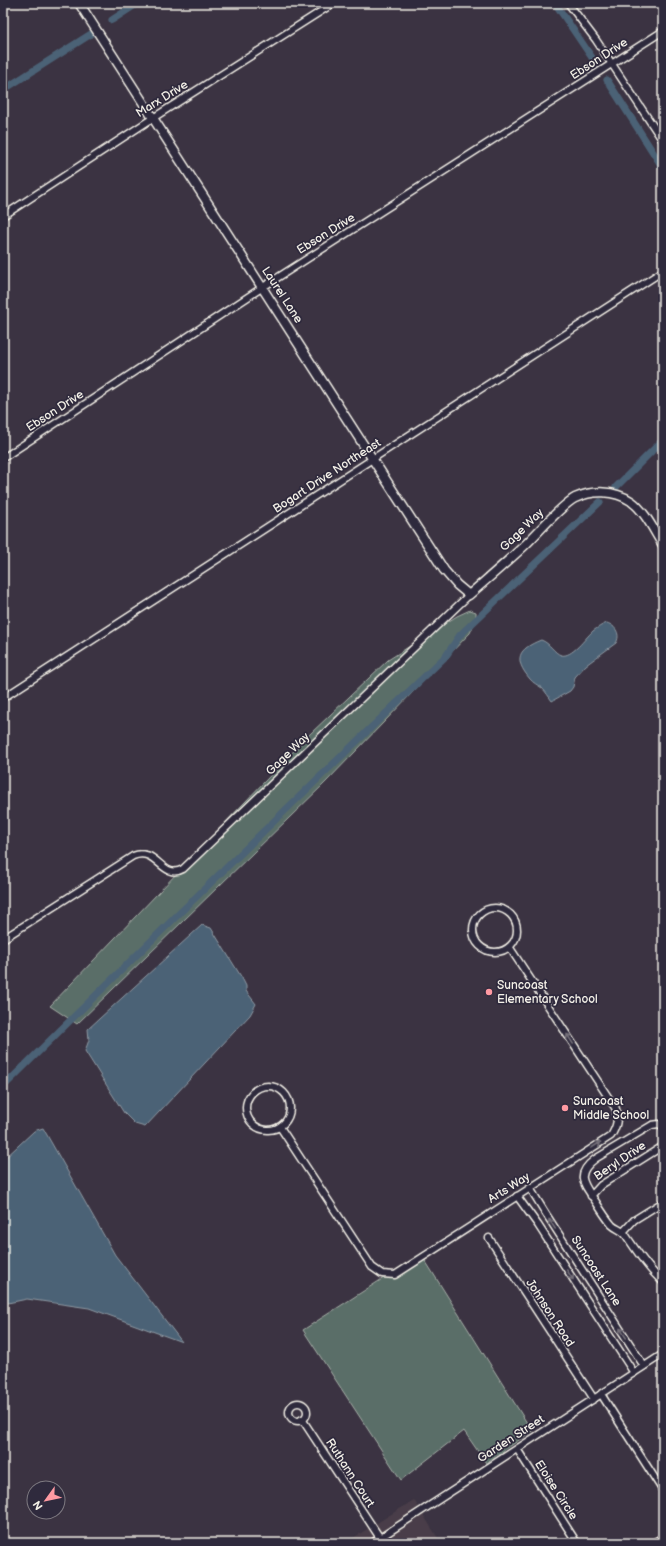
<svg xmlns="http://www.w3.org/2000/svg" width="666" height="1546" viewBox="0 0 666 1546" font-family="'Balsamiq Sans',sans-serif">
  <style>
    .built { fill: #493e48 }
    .green { fill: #5a6e68; stroke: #a7b0a8 }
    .water { fill: #4c6276; stroke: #8f9ba4 }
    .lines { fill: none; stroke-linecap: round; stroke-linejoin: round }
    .canal { stroke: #4c6276; stroke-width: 7 }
    .minor-casing { stroke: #f4f1e8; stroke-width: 9 }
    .tertiary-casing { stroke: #f4f1e8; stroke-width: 11 }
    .minor { stroke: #2f2a3d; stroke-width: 6 }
    .tertiary { stroke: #2f2a3d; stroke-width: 8 }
    .oneway { stroke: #747079 }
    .poi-dot { fill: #ff9aa2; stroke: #2f2a3d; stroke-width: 1.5 }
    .labels { text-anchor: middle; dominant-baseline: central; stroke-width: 3.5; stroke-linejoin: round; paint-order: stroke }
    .street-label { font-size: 12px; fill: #f4f1e8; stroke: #2f2a3d }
    .poi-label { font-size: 12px; fill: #f4f1e8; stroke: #2f2a3d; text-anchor: start }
  </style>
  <rect width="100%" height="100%" fill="#3b3342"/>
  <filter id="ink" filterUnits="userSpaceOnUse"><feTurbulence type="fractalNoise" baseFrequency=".025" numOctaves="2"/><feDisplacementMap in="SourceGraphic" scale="8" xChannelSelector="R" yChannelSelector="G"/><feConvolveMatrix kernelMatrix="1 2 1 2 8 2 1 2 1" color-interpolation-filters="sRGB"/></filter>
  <g filter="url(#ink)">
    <polygon class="built" points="414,1500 441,1543 345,1543"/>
    <g class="green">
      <polygon points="470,610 476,612 476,620 470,633 325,783 77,1024 50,1006 310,734 388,660 457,616"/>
      <polygon points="421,1254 532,1431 486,1463 464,1431 401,1480 303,1330"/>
    </g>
    <g class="water">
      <path d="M 607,623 C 616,626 621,635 616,643 L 586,665 L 575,677 L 573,687 L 570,691 L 552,701 C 549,697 546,692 542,688 C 538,685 533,683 530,679 C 513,659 518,649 541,640 C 550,643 554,653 561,655 C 572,658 585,638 593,631 C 597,628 602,625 607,623 Z"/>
      <polygon points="202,925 211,928 242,978 246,986 246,991 256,1004 250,1015 145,1127 135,1124 124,1113 85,1051 89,1040 88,1029"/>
      <polygon points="43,1128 115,1255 182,1342 89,1308 27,1299 3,1304 3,1160 34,1131"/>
    </g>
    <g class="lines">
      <g class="canal">
        <polyline points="555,3 595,62"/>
        <polyline points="112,20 138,3"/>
        <polyline points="607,80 663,168"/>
        <polyline points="3,90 91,34"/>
        <polyline points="616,487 663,440"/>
        <path d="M 3,1087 C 149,942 297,798 446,656 L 460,635 L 600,502"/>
      </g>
      <g class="minor-casing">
        <g id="minor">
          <polyline points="568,3 596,40 663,141"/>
          <polyline points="3,216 153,118 334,3"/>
          <polyline points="3,458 263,287 663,31"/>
          <polyline points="3,698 663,271"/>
          <circle cx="495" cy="930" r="22"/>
          <path d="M 3,939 L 133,856 C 157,846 162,881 183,869 L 469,595"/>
          <circle cx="268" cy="1108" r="22"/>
          <path d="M 280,1127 L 372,1267 L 382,1274 L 395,1275 L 611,1136 C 617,1126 618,1120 616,1109 L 510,948"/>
          <path d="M 663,1127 L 659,1124 L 652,1125 L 595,1159 C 574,1175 584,1184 596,1202 C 601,1210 606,1218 612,1225 C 616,1229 622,1230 625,1234 C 636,1250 648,1269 663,1282"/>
          <polyline points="530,1188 546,1214 644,1366"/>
          <polyline points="517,1196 538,1225 634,1373"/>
          <polyline points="591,1196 601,1185 663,1146"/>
          <polyline points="623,1232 634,1220 663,1202"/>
          <polyline points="489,1238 594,1399"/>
          <polyline points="601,1394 663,1491"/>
          <circle cx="298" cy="1412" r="9"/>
          <polyline points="302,1419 380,1538"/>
          <polyline points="517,1449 577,1543"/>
          <polyline points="372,1543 663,1354"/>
          <polyline points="653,1543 663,1537"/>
        </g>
      </g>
      <g class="tertiary-casing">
        <path id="tertiary" d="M 79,3 L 444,570 L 457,585 L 469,595 C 487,579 506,563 524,546 C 537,534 560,506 575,498 C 593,490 614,490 631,501 C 645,511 654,531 663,545"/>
      </g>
      <use href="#minor" class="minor"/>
      <use href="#tertiary" class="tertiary"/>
    </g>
    <defs><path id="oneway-shaft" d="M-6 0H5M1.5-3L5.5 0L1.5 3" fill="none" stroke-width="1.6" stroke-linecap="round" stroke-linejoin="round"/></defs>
    <g class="oneway">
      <use href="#oneway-shaft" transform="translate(570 1039) rotate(-123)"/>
      <use href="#oneway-shaft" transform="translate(596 1145) rotate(-33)"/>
      <use href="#oneway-shaft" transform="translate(552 1224) rotate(-123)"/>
      <use href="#oneway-shaft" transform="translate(570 1275) rotate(57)"/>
      <use href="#oneway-shaft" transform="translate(623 1333) rotate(-123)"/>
    </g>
  </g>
  <g class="poi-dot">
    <circle cx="489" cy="992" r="4"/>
    <circle cx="565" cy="1108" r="4"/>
  </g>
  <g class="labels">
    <g class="street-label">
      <text transform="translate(599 59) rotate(-33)">Ebson Drive</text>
      <text transform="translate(162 99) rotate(-32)">Marx Drive</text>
      <text transform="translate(326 234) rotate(-32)">Ebson Drive</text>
      <text transform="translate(282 295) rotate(57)">Laurel Lane</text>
      <text transform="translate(55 411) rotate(-33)">Ebson Drive</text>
      <text transform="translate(327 476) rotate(-33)">Bogart Drive Northeast</text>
      <text transform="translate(522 530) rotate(-44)">Gage Way</text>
      <text transform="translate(288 754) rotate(-44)">Gage Way</text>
      <text transform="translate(620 1161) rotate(-34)">Beryl Drive</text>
      <text transform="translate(509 1188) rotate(-32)">Arts Way</text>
      <text transform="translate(596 1271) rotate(57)">Suncoast Lane</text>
      <text transform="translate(550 1313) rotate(57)">Johnson Road</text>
      <text transform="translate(511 1439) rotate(-33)">Garden Street</text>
      <text transform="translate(350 1473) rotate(57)">Ruthann Court</text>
      <text transform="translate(556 1490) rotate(57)">Eloise Circle</text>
    </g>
    <g class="poi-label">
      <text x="497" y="985">Suncoast<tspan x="497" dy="14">Elementary School</tspan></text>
      <text x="573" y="1101">Suncoast<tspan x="573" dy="14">Middle School</tspan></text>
    </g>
  </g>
  <rect width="666" height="1546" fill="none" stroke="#2f2a3d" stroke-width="16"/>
  <rect x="8" y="8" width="650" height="1530" fill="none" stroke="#f4f1e8" stroke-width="1.5" filter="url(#ink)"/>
  <g transform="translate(46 1500) rotate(237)"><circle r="19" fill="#2f2a3d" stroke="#7e7a81"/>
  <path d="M0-3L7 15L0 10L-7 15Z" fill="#ff9aa2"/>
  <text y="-6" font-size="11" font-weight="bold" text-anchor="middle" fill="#f4f1e8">N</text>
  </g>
</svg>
